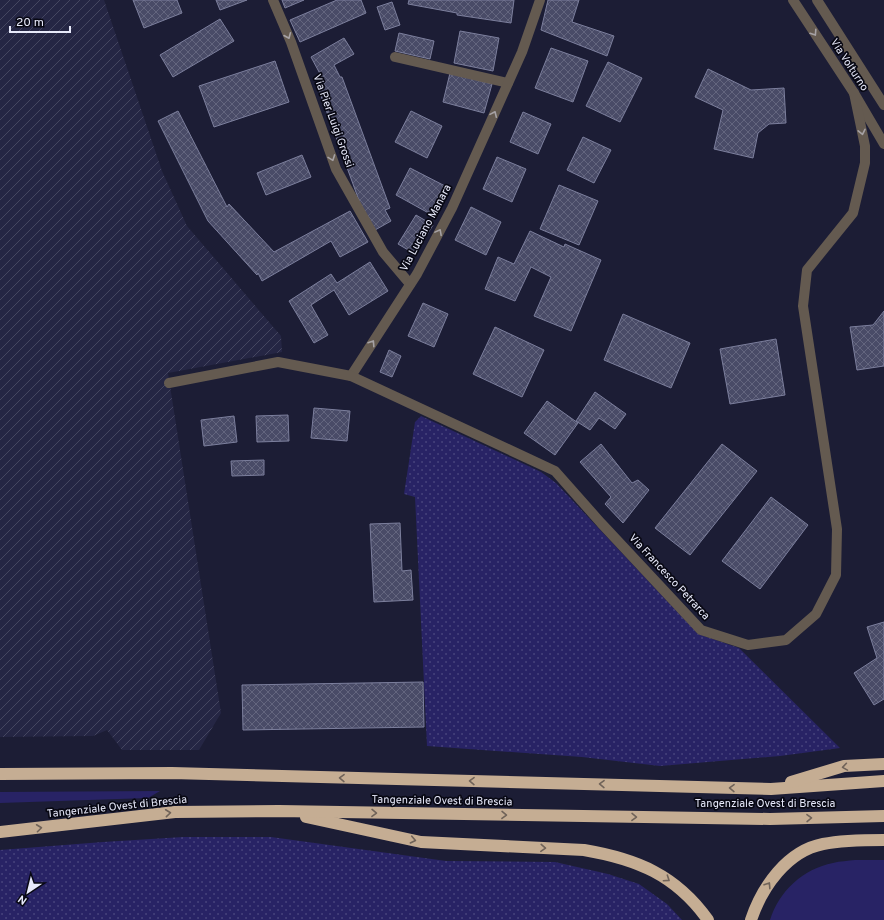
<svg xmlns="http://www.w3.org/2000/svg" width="884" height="920" viewBox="0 0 884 920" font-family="Overpass,sans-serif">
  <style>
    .industrial { fill: url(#industrial-furrows) }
    .green { fill: #282365 }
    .park { fill: url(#park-dots) }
    .building { fill: url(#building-cross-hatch); stroke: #7c7f9d }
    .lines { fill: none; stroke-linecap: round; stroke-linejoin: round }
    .minor { stroke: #645a50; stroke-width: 10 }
    .highway { stroke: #c5ad93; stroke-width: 12 }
    .oneway { stroke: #a6a2a5 }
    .oneway2 { stroke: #706359 }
    .labels { text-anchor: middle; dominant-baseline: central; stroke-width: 3.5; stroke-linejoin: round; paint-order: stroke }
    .street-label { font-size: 11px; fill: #e7e9fa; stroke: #080813 }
  </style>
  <defs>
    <pattern id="industrial-furrows" width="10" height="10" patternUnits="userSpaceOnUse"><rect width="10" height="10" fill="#252644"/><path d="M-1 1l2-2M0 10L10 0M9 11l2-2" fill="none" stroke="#454660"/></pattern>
    <pattern id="park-dots" width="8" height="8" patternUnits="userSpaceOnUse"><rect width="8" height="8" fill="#282365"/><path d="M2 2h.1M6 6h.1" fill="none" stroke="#47437c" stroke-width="1.8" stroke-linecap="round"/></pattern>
    <pattern id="building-cross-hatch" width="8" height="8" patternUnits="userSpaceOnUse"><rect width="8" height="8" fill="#494b67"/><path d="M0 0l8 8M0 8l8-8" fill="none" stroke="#63657e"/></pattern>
  </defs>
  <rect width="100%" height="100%" fill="#1c1d35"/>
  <polygon class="industrial" points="0,0 104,0 162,171 187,226 281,336 282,352 168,373 221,713 199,750 122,750 107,730 93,736 0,737"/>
  <g class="green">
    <polygon points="160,791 148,798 0,803 0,792"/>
    <path d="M 855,860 L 884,860 L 884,920 L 770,920 C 779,891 803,869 833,863 C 840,861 848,861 855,860 Z"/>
  </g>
  <g class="park">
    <polygon points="421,416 541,472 556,483 698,634 739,648 840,748 780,756 660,766 582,757 427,746 415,497 404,494 415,422"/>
    <polygon points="183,837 271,837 446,861 555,862 608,874 639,884 667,904 682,920 0,920 0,850 103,842"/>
  </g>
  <g class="building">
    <polygon points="133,0 177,0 182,13 144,28"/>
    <polygon points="216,0 247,0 220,10"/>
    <polygon points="282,0 304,0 285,8"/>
    <polygon points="337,0 361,0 366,13 300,42 290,20"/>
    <polygon points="409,0 514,0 511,23 457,15 457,13 408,4"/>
    <polygon points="548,0 579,0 572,22 614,36 607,56 541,30"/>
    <polygon points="392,2 400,25 385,30 377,7"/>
    <polygon points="220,19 234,41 173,77 160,55"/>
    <polygon points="460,31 499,38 493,71 454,63"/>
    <polygon points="399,33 434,41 430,59 395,51"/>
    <polygon points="344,38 354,54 334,65 340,77 342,77 390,208 385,210 391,221 375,230 365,217 317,85 325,83 311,57"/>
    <polygon points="551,48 588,61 573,102 535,88"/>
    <polygon points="275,61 289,102 214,127 199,86"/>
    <polygon points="608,62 642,78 620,122 586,106"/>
    <polygon points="708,69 751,90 784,88 786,123 769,124 758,133 753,158 714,149 723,110 695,97"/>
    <polygon points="450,73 492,84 484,113 443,102"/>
    <polygon points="178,111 227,207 229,204 274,252 350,211 368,242 340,257 331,241 262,281 258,273 257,275 208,221 158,121"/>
    <polygon points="411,111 442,126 427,158 395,142"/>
    <polygon points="523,112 551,124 538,154 510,142"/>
    <polygon points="583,137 611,150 594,183 567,170"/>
    <polygon points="302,155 311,177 266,195 257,173"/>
    <polygon points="497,157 526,169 512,202 483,189"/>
    <polygon points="410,168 449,188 434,216 396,195"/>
    <polygon points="559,185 598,201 579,245 540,229"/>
    <polygon points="471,207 501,222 486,255 455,240"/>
    <polygon points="416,215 433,225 415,254 398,244"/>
    <polygon points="530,231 564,247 565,244 601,260 571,331 534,316 551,277 531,267 515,301 485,289 498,257 514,264"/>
    <polygon points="370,262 388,291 349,315 334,290 311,305 328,335 314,343 289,301 331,274 337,283"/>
    <polygon points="423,303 448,314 434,347 408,336"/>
    <polygon points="884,311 884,366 857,370 850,327 873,325"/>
    <polygon points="623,314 690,343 671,388 604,360"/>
    <polygon points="495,327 544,350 522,397 473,374"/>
    <polygon points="776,339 785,395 730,404 720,349"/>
    <polygon points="389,350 401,356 392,377 380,372"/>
    <polygon points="595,392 626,414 615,429 599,418 590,430 576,421"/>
    <polygon points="547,401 578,423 555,455 524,433"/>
    <polygon points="314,408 350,411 347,441 311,438"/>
    <polygon points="288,415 289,441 257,442 256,416"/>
    <polygon points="234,416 237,442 204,446 201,420"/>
    <polygon points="601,444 632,483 638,480 649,490 623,523 605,504 611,497 580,462"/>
    <polygon points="722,444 757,471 690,555 655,528"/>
    <polygon points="264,460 264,475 232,476 231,461"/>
    <polygon points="771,497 808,525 760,589 722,561"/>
    <polygon points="400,523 402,571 411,570 413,600 374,602 370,524"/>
    <polygon points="884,622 884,699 874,705 854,673 877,658 867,627"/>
    <polygon points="423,682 424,727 243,730 242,685"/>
  </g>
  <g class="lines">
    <g class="minor">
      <polyline points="273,0 291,42 336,169 383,252 410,284"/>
      <polyline points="793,0 854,93 884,144"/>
      <polyline points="817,0 884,105"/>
      <polyline points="395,57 508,83"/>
      <polyline points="351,376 417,274 452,208 522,52 540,0"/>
      <polyline points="169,383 278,362 351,376 555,471 601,523 701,630 748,645 786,640 816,614 836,575 837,529 803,306 807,270 853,213 865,163 865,146 854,93"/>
    </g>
    <g class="highway">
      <polyline points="0,774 172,773 771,789 884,781"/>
      <polyline points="791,782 844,766 884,764"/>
      <path d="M 306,817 L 421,842 L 584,850 C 637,859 676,875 708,920"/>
      <polyline points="0,832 175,812 279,811 770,819 884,816"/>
      <path d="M 751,920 C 762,887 787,851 823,844 C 843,840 864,840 884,840"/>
    </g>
  </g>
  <defs><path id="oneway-chevron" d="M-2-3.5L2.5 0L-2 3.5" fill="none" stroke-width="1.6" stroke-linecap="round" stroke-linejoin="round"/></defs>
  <g class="oneway">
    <use href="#oneway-chevron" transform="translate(814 33) rotate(57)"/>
    <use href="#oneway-chevron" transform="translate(288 36) rotate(67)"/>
    <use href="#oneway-chevron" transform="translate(494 114) rotate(-66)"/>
    <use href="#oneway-chevron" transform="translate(862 132) rotate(78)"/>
    <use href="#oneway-chevron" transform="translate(332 158) rotate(70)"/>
    <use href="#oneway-chevron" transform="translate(439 232) rotate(-62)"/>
    <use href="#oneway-chevron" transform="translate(372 343) rotate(-57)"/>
  </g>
  <g class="oneway2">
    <use href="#oneway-chevron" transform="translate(845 767) rotate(171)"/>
    <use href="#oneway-chevron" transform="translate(342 778) rotate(-179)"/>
    <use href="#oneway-chevron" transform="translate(472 781) rotate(-179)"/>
    <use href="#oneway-chevron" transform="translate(602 784) rotate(-179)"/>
    <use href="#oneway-chevron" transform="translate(732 788) rotate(-179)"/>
    <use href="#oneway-chevron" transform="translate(168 813) rotate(-6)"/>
    <use href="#oneway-chevron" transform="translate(374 813) rotate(1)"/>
    <use href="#oneway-chevron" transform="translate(504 815) rotate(1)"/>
    <use href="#oneway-chevron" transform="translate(634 817) rotate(1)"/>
    <use href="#oneway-chevron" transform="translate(809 818) rotate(-1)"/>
    <use href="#oneway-chevron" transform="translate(39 828) rotate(-7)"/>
    <use href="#oneway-chevron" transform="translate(413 840) rotate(12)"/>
    <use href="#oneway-chevron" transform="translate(543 848) rotate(3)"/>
    <use href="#oneway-chevron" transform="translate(667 879) rotate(34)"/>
    <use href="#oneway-chevron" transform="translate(768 885) rotate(-57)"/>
  </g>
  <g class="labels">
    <g class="street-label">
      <text transform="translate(849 65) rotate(57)">Via Volturno</text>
      <text transform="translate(333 121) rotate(70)">Via Pier Luigi Grossi</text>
      <text transform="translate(426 228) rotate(-62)">Via Luciano Manara</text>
      <text transform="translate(669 577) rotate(47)">Via Francesco Petrarca</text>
      <text transform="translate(442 801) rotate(1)">Tangenziale Ovest di Brescia</text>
      <text x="765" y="804">Tangenziale Ovest di Brescia</text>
      <text transform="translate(117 807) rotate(-6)">Tangenziale Ovest di Brescia</text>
    </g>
  </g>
  <g transform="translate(28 892) rotate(215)" stroke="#080813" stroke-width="3" paint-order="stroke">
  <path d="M0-3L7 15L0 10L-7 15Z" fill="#e7e9fa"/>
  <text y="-6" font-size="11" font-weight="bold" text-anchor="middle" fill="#e7e9fa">N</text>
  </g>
  <path d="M10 26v6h60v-6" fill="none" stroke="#e7e9fa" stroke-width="2"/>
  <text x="16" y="26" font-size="12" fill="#e7e9fa" stroke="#080813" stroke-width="3" paint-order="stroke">20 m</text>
</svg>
